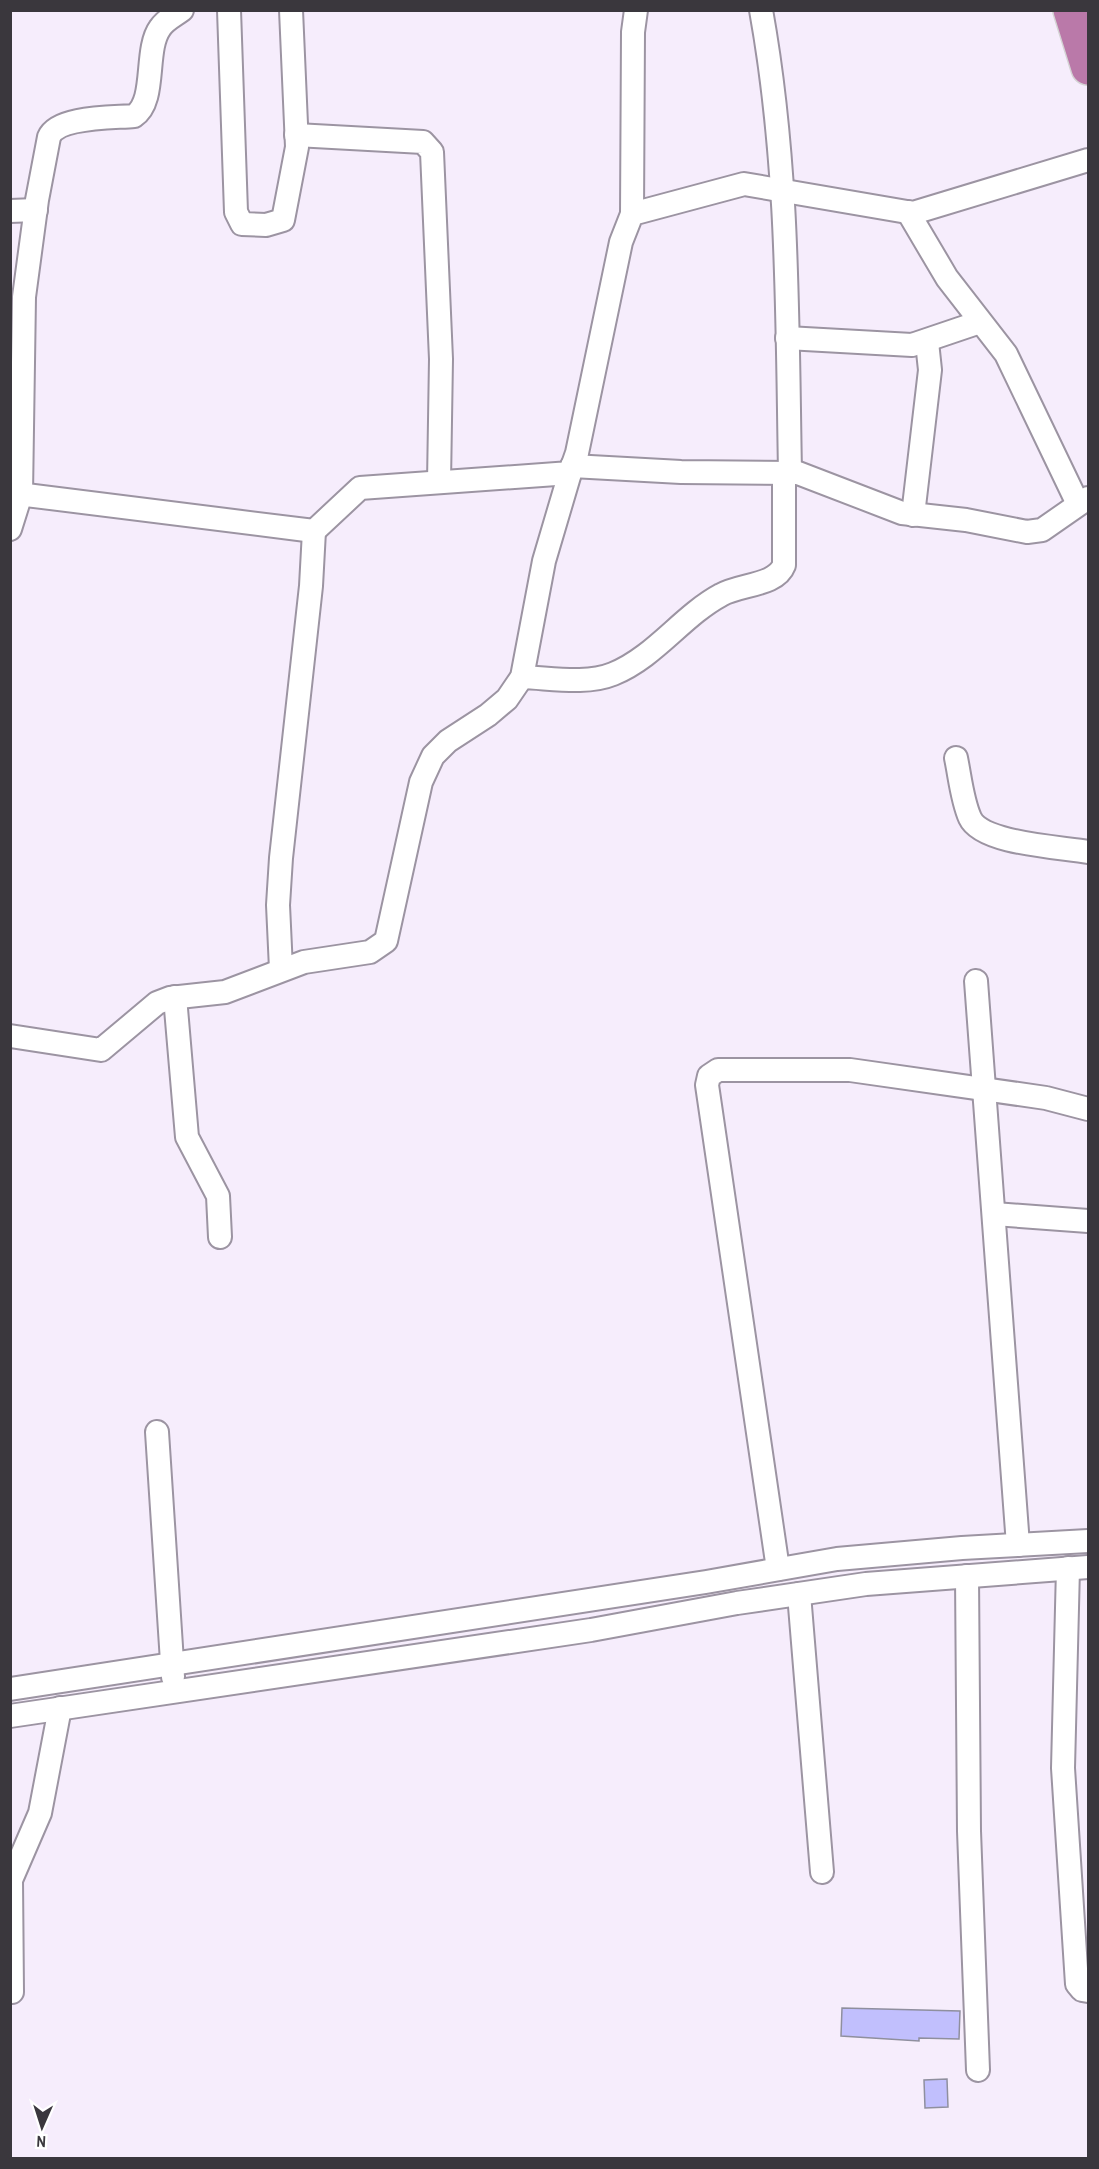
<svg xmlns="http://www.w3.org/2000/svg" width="1099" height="2169" viewBox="0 0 1099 2169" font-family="'Archivo Narrow',sans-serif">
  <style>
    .building { fill: #c1bffd; stroke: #8f8f9e; stroke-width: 1.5 }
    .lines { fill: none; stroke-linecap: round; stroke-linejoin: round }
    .minor-casing { stroke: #9c94a2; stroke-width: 26 }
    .highway-casing { stroke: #d4d3d4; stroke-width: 36 }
    .minor { stroke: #fff; stroke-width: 22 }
    .highway { stroke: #ba79a9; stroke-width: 33 }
  </style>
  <rect width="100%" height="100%" fill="#f6edfc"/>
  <g class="building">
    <polygon points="842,2008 960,2011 959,2039 919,2038 919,2041 841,2036"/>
    <polygon points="947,2079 948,2107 925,2108 924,2080"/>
  </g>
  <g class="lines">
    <g class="minor-casing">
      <g id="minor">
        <polyline points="229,10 236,212 242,224 266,225 283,220 297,147 291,10"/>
        <path d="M 761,10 C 789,165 787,316 790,472"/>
        <polyline points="296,135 423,142 432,152 441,359 439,482"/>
        <polyline points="10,211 36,210"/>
        <polyline points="908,212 947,278 1006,354 1078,504"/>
        <polyline points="632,214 633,32 636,10"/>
        <polyline points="787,338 912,345 980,322"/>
        <polyline points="572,466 681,472 798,473 902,513 966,520 1027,532 1042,530 1088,498"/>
        <polyline points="10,493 314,531 360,488 570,473 577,453 621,242 632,214 744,184 913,213 1088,160"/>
        <polyline points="913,515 930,370 927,342"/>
        <path d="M 10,529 L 21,494 L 24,297 L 37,200 L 49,137 C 58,116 113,118 134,116 C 157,101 144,50 160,28 C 165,20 174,16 182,10"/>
        <path d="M 522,677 C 551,678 586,685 613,674 C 655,657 682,616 721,595 C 740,584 776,586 784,565 L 784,473"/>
        <path d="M 956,758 C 960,777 962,800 970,818 C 982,844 1061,847 1088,852"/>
        <polyline points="281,969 278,905 281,858 311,586 314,531"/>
        <polyline points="976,981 1018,1545"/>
        <polyline points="175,997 187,1137 218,1196 220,1237"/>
        <polyline points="10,1036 101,1050 157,1003 170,998 225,992 304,962 370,952 386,941 421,782 433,756 448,741 488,715 507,699 522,677 544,561 570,473"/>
        <polyline points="994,1214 1088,1221"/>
        <polyline points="157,1432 173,1677"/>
        <polyline points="1068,1568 1063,1768 1077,1984 1082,1990 1088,1991"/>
        <polyline points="778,1569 707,1085 709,1076 718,1070 850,1070 1046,1098 1088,1109"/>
        <polyline points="967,1576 969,1831 978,2070"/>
        <polyline points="799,1594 822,1872"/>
        <polyline points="10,1689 706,1582 837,1559 962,1548 1088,1541"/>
        <polyline points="10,1716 591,1630 737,1603 866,1584 1088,1567"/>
        <polyline points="12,1992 11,1880 40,1813 60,1708"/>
      </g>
    </g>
    <g class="highway-casing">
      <polyline id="highway" points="1070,10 1088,68"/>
    </g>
    <use href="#minor" class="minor"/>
    <use href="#highway" class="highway"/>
  </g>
  <rect width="1099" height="2169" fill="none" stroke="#3a373d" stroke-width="24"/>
  <g transform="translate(42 2127) rotate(183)" stroke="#ffffff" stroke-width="4.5" paint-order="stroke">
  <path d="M0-4.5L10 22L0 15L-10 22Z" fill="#3a373d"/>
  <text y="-9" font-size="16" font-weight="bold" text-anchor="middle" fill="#3a373d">N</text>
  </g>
</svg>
